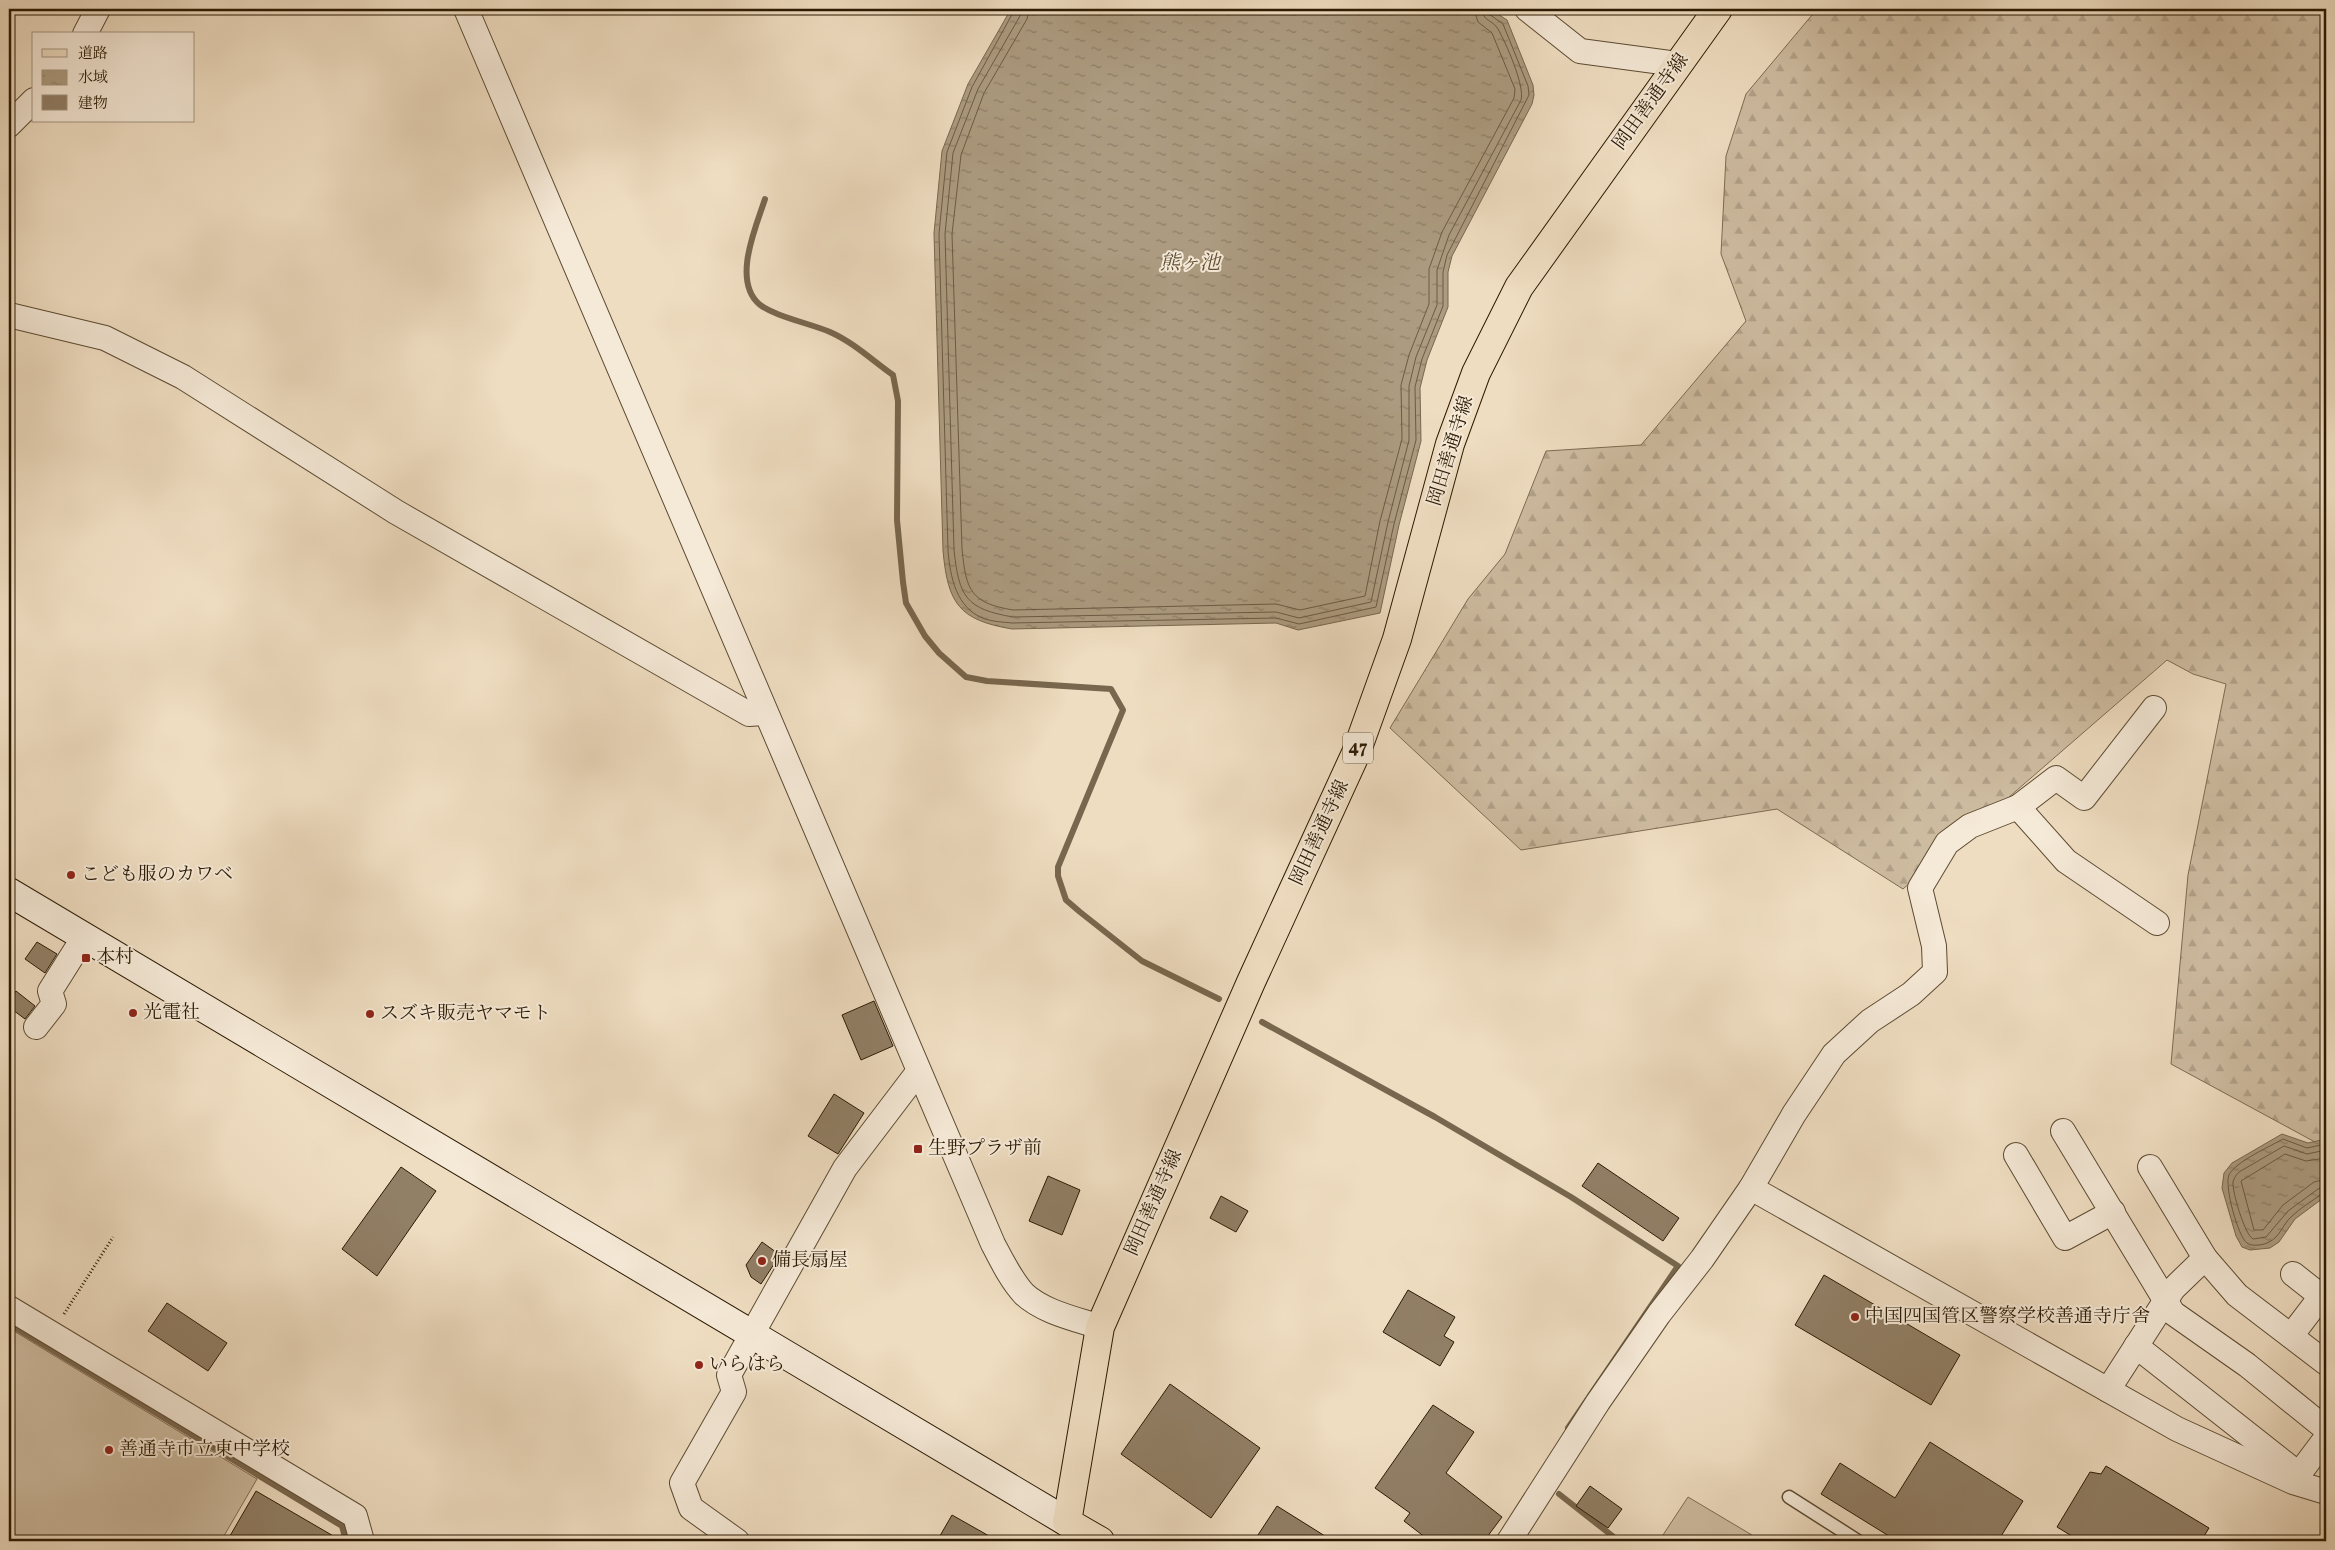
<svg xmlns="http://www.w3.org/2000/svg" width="2335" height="1550" viewBox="0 0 2335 1550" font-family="Vollkorn,'Noto Serif JP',serif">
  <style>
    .grass { fill: #cebca1; stroke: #7c6b52 }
    .forest { fill: url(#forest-firs); stroke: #7c6b52 }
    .water { fill: url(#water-ripples); stroke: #78674e }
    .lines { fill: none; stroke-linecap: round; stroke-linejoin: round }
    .shore { stroke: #6c5a42; stroke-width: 1 }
    .stream { stroke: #78674e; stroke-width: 6 }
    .building { fill: #917f66; stroke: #2b1a03 }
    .lane-casing { stroke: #5c4b32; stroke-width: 15 }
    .street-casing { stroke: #5c4b32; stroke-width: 26 }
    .secondary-casing { stroke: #2b1a03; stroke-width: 30 }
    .primary-casing { stroke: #2b1a03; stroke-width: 30 }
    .path { stroke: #2b1a03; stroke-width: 3; stroke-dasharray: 1 2.5; stroke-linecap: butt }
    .lane { stroke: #f5e9d7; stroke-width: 12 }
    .street { stroke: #f5e9d7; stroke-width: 24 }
    .secondary { stroke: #f5e9d7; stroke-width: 28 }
    .primary { stroke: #efddc1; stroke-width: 28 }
    .poi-dot { fill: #8f2418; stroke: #f5e9d7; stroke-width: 2 }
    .labels { text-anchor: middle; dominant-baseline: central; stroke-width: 4; stroke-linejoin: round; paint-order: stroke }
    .shield { fill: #f5e9d7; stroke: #685843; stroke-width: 1 }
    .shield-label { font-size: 18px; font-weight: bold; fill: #2b1a03 }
    .street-label { font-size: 19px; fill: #2b1a03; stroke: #f5e9d7 }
    .poi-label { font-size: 19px; fill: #2b1a03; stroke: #f5e9d7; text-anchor: start }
    .water-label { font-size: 20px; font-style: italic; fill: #5f4e35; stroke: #f5e9d7 }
  </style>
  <defs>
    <pattern id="forest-firs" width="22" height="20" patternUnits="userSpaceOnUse" patternTransform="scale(1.25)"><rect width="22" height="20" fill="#cebca1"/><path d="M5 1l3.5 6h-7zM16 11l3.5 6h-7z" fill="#b1a189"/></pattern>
    <pattern id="water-ripples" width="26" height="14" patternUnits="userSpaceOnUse" patternTransform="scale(1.25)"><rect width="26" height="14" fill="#ac9b80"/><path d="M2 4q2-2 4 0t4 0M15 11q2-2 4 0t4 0" fill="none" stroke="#8c7e67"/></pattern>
  </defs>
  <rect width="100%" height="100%" fill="#efddc1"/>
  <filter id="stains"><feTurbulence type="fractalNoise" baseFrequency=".004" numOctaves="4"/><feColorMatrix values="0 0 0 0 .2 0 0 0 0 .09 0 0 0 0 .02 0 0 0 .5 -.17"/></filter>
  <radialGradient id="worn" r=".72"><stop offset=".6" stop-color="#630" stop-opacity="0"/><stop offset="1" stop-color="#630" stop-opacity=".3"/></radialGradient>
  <g class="grass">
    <polygon points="9,1328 257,1479 221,1541 9,1541"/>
    <polygon points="1688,1497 1762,1541 1659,1541"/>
  </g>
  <polygon class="forest" points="1817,9 2326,9 2326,1148 2171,1064 2188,875 2226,684 2193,674 2167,660 1903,889 1777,809 1521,850 1390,728 1468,599 1505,554 1546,451 1641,445 1746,321 1721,254 1726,156 1746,94"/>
  <g class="water">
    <path d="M 1011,9 L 1490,9 L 1507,20 L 1533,85 L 1534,95 L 1532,104 L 1452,256 L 1448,272 L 1448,307 L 1427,360 L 1420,388 L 1421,441 L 1399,525 L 1380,613 L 1298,630 L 1276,623 L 1012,629 C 959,620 948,604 943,551 L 934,233 L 942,151 L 968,84 Z"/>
    <polygon points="2282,1134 2308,1143 2326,1139 2326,1196 2295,1219 2279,1242 2270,1248 2250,1250 2242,1247 2236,1236 2222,1188 2224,1173 2232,1163"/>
  </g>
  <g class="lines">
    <g class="shore">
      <path d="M 1015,9 L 972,87 L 947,152 L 939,234 L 948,550 C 950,576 956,609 985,619 C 994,622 1004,622 1012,623 L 1276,618 L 1299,624 L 1376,607 L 1394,524 L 1416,440 L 1415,387 L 1422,359 L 1443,306 L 1443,272 L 1447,255 L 1529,95 L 1528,86 L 1503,24 L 1489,14 L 1488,9"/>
      <path d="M 1021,9 L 1020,16 L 978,89 L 953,153 L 945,234 L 954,550 C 959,597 966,609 1013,617 L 1276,612 L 1299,618 L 1371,602 L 1388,522 L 1409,440 L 1409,386 L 1416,357 L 1437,305 L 1437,270 L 1449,235 L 1521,100 C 1525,86 1506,43 1498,29 C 1493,20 1482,21 1482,9"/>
      <path d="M 1029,9 L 1027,19 L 984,93 L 961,155 L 952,234 L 962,549 C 966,591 971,603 1013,610 L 1276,604 L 1300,610 L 1365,596 L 1380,521 L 1402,439 L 1401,385 L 1409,355 L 1429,304 L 1429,269 L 1442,232 L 1514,98 L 1515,89 L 1492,33 L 1478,22 L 1474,9"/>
      <path d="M 2326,1144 L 2307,1148 L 2283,1139 C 2269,1147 2235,1162 2229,1175 C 2224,1185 2238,1237 2247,1243 C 2252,1247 2264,1245 2269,1242 C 2280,1237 2283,1224 2291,1217 C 2300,1208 2312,1201 2322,1194 L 2326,1193"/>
      <path d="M 2326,1150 L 2307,1154 L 2284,1146 L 2239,1172 C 2236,1175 2234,1178 2233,1182 C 2232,1192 2245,1235 2253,1239 L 2266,1237 L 2288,1211 L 2318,1189 L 2326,1187"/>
      <polyline points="2326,1158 2306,1161 2285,1154 2241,1181 2254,1230 2263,1230 2283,1205 2314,1182 2326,1179"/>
    </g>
    <g class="stream">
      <path d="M 765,199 C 756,227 732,280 759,304 C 773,316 812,324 830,332 C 853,342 873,361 893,375 L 898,401 L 897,520 L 903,582 L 906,603 L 925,636 L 939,653 L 966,677 L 987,681 L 1111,689 L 1123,710 L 1058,867 L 1058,876 L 1066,900 L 1080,912 L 1142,961 L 1219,999"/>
      <polyline points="1262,1022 1435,1117 1571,1197 1678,1266 1568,1428"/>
      <polyline points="9,1324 342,1526 346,1541"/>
      <polyline points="1559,1494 1615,1538 1613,1541"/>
    </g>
  </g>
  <g class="building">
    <polygon points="37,942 57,954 45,973 25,959"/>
    <polygon points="16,991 35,1006 25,1019 9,1007 9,1000"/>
    <polygon points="874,1001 893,1046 861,1060 842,1015"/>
    <polygon points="834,1094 864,1113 838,1154 808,1136"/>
    <polygon points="1598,1163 1679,1218 1663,1241 1582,1186"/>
    <polygon points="401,1167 436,1191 377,1276 342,1249"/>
    <polygon points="1048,1176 1080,1190 1062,1235 1029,1221"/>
    <polygon points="1221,1196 1248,1211 1236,1232 1210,1218"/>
    <polygon points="762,1242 780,1255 761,1284 751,1277 746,1265"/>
    <polygon points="1824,1275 1960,1355 1931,1405 1795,1325"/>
    <polygon points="1408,1290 1455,1317 1444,1336 1454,1342 1440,1366 1383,1332"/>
    <polygon points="167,1303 227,1343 208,1371 148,1331"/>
    <polygon points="1170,1384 1260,1448 1211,1518 1121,1454"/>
    <polygon points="1433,1405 1474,1432 1446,1473 1502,1517 1484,1541 1430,1541 1404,1521 1410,1513 1375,1488"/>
    <polygon points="1930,1442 2023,1501 1998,1541 1897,1541 1821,1494 1840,1463 1895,1498"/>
    <polygon points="2106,1466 2209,1528 2201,1541 2080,1541 2057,1527 2090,1472 2101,1474"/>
    <polygon points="1590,1486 1622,1509 1608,1528 1576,1506"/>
    <polygon points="256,1491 342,1541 227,1541"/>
    <polygon points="1277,1506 1333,1541 1254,1541"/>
    <polygon points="952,1515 998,1541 937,1541"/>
  </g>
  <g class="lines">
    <g class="lane-casing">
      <polyline id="lane" points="1789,1497 1858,1541"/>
    </g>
    <g class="street-casing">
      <g id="street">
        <path d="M 466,9 L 993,1244 C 1002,1261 1011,1280 1024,1294 C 1043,1312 1076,1319 1100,1327"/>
        <polyline points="1527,9 1580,51 1677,64"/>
        <polyline points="85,34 98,9"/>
        <polyline points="9,125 34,100"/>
        <polyline points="9,315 105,338 183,377 396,512 749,714 765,713"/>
        <polyline points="2018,807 2066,861 2157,923"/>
        <polyline points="36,1027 54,1004 50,991 84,937"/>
        <polyline points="2063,1131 2173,1313 2247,1365 2326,1429"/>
        <polyline points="2016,1155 2065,1238 2113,1212"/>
        <polyline points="2150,1167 2205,1258 2237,1295 2326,1363"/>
        <polyline points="1751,1188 2177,1429 2293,1482 2326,1492"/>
        <polyline points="2293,1274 2326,1300"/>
        <polyline points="9,1308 355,1516 362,1541"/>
        <polyline points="2291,1336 2326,1290"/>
        <polyline points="2136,1346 2301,1476"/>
        <polyline points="2108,1390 2173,1289 2205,1258"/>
        <polyline points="2299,1474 2326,1438"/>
        <polyline points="737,1541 691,1508 682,1483 734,1392 729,1375 845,1168 918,1072"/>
        <polyline points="1509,1541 1598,1402 1659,1314 1702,1259 1751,1188 1794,1114 1834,1054 1870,1021 1911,994 1935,972 1934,946 1920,888 1947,843 1970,826 2018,807 2056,778 2084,798 2154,708"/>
      </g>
    </g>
    <g class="secondary-casing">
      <polyline id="secondary" points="9,892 1067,1522"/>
    </g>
    <g class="primary-casing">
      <polyline id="primary" points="1100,1541 1067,1522 1100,1327 1251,982 1356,753 1397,639 1450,444 1476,373 1519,287 1718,9"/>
    </g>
    <polyline class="path" points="64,1314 113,1237"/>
    <use href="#lane" class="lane"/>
    <use href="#street" class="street"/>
    <use href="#secondary" class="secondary"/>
    <use href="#primary" class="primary"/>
  </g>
  <g class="poi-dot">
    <circle cx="71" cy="875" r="5"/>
    <rect x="81" y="953" width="10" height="10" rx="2.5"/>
    <circle cx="133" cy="1013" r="5"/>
    <circle cx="370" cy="1014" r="5"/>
    <rect x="913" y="1144" width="10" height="10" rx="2.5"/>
    <circle cx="762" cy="1261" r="5"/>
    <circle cx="1855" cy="1317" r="5"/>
    <circle cx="699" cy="1365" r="5"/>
    <circle cx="109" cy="1450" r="5"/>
  </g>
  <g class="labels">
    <rect class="shield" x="1343" y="732.5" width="30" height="31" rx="4"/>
    <g class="shield-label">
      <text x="1358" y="748">47</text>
    </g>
    <g class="street-label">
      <text transform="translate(1651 102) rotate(-54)">岡田善通寺線</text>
      <text transform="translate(1451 451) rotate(-73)">岡田善通寺線</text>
      <text transform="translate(1320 833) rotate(-65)">岡田善通寺線</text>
      <text transform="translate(1154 1203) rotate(-66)">岡田善通寺線</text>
    </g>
    <g class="poi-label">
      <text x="81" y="875">こども服のカワベ</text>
      <text x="96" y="958">本村</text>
      <text x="143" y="1013">光電社</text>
      <text x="380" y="1014">スズキ販売ヤマモト</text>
      <text x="928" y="1149">生野プラザ前</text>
      <text x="772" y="1261">備長扇屋</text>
      <text x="1865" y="1317">中国四国管区警察学校善通寺庁舎</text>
      <text x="709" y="1365">いらはら</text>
      <text x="119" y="1450">善通寺市立東中学校</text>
    </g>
    <g class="water-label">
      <text x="1190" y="264">熊ヶ池</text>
    </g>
  </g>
  <rect width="2335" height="1550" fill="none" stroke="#efddc1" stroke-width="30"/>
  <rect x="10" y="10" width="2315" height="1530" fill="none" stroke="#2b1a03" stroke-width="2.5"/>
  <rect x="15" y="15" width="2305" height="1520" fill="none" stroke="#2b1a03"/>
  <rect x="32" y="32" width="162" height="90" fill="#f5e9d7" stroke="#a49682"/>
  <rect x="42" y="49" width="25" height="8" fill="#efddc1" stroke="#a49682"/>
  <text x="78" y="58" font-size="15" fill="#2b1a03">道路</text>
  <rect x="42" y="70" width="25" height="15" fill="url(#water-ripples)" stroke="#a49682"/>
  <text x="78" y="82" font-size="15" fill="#2b1a03">水域</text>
  <rect x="42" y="95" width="25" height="15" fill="#917f66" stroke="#a49682"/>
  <text x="78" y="108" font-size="15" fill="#2b1a03">建物</text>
  <rect width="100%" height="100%" filter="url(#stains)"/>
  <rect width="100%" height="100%" fill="url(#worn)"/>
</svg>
